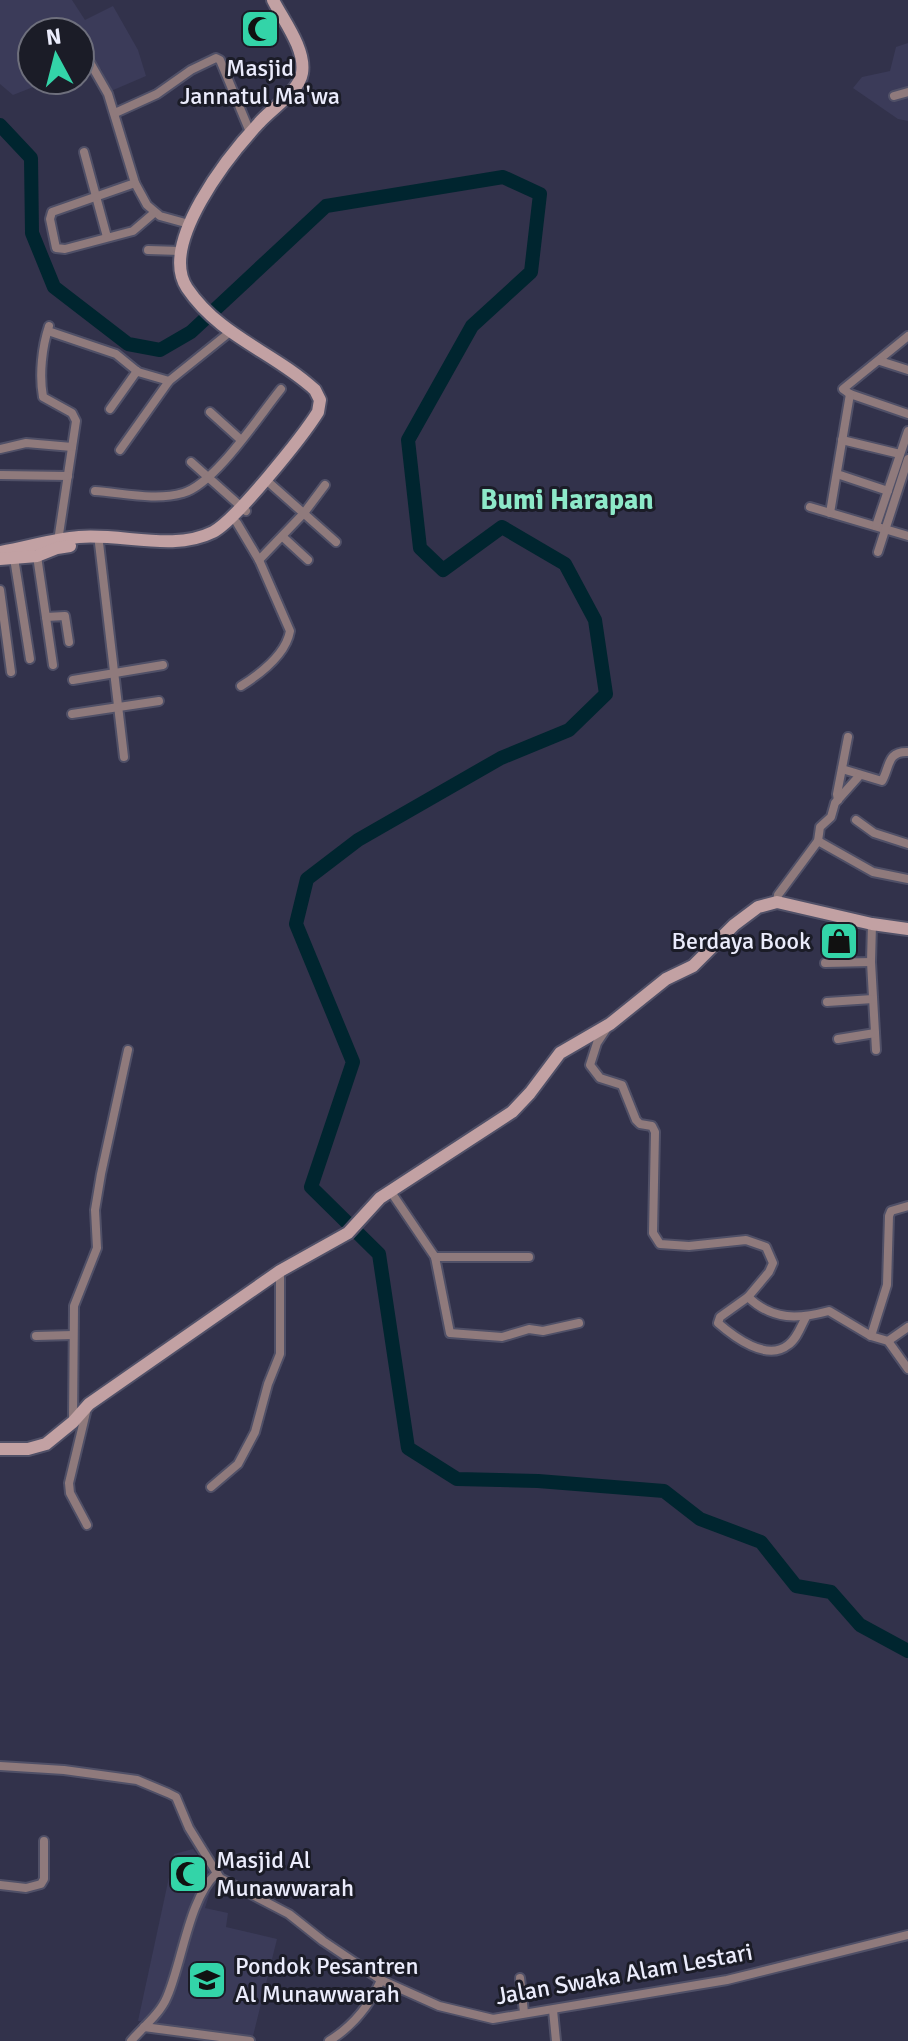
<svg xmlns="http://www.w3.org/2000/svg" width="908" height="2041" viewBox="0 0 908 2041" font-family="Signika,sans-serif">
  <style>
    .built { fill: #3b3b59 }
    .lines { fill: none; stroke-linecap: round; stroke-linejoin: round }
    .river { stroke: #00252f; stroke-width: 14 }
    .street-casing { stroke: #505067; stroke-width: 12 }
    .secondary-casing { stroke: #505067; stroke-width: 16 }
    .street { stroke: #8f7a7c; stroke-width: 8 }
    .secondary { stroke: #c2a1a3; stroke-width: 12 }
    .labels { text-anchor: middle; dominant-baseline: central; stroke-width: 6; stroke-linejoin: round; paint-order: stroke }
    .poi-label { font-size: 24px; fill: #ebecfc; stroke: #1b1c27; text-anchor: start }
    .street-label { font-size: 24px; fill: #ebecfc; stroke: #1b1c27 }
    .quarter-label { font-size: 28px; font-weight: bold; fill: #8de9c9; stroke: #1b1c27 }
  </style>
  <rect width="100%" height="100%" fill="#32324b"/>
  <g class="built">
    <polygon points="0,0 72,0 85,20 113,6 138,50 146,76 111,91 101,69 92,63 80,68 80,32 32,32 32,80 51,80 13,95 0,84"/>
    <polygon points="908,43 908,121 898,119 853,88 862,77 890,71 896,47"/>
    <polygon points="193,1849 215,1877 205,1908 228,1913 226,1927 277,1939 253,2036 138,2021 174,1854"/>
  </g>
  <g class="lines">
    <polyline class="river" points="0,125 31,158 32,233 54,287 128,344 160,350 191,332 326,206 503,177 540,194 531,272 472,326 408,440 420,548 443,570 502,527 565,564 595,620 606,694 569,730 501,758 358,840 307,879 296,924 353,1062 311,1187 379,1254 408,1448 457,1479 538,1481 664,1491 700,1519 761,1542 796,1586 831,1592 860,1625 908,1651"/>
    <g class="street-casing">
      <g id="street">
        <polyline points="80,45 108,94 135,183 147,205 160,216 189,224"/>
        <polyline points="894,96 908,92"/>
        <polyline points="115,113 157,94 191,70 216,58 220,60 250,132"/>
        <polyline points="84,152 107,237"/>
        <polyline points="135,183 52,212 50,219 56,248 65,249 133,231 154,213"/>
        <polyline points="148,250 181,251"/>
        <path d="M 49,326 C 42,347 39,375 43,397 L 72,413 L 76,421 L 58,541"/>
        <polyline points="48,331 116,354 138,372 169,381"/>
        <polyline points="908,336 843,389 850,394 908,414"/>
        <polyline points="880,361 908,370"/>
        <polyline points="110,409 137,371"/>
        <polyline points="210,412 241,440"/>
        <polyline points="842,440 900,454"/>
        <polyline points="0,449 26,443 72,447"/>
        <polyline points="120,450 169,381 230,332"/>
        <polyline points="191,462 246,511"/>
        <polyline points="837,474 888,491"/>
        <polyline points="0,475 68,476"/>
        <polyline points="265,479 336,542"/>
        <path d="M 95,491 C 123,493 156,501 183,493 C 215,484 259,416 281,389"/>
        <polyline points="810,507 908,536"/>
        <polyline points="830,513 850,394"/>
        <path d="M 237,523 L 259,560 L 290,631 C 286,654 260,674 241,686"/>
        <polyline points="876,526 908,431"/>
        <polyline points="283,537 308,560"/>
        <polyline points="99,543 124,757"/>
        <polyline points="878,552 908,459"/>
        <polyline points="37,556 53,665"/>
        <polyline points="14,558 30,659"/>
        <polyline points="259,560 304,513 325,485"/>
        <polyline points="0,590 11,672"/>
        <polyline points="46,617 65,616 69,642"/>
        <polyline points="73,680 163,665"/>
        <polyline points="72,714 159,701"/>
        <path d="M 842,769 L 882,781 C 890,767 887,751 908,752"/>
        <polyline points="838,800 837,794 848,737"/>
        <polyline points="856,820 874,833 908,844"/>
        <polyline points="818,841 873,872 908,879"/>
        <polyline points="777,902 778,895 818,841 820,827 831,817 835,803 860,775"/>
        <polyline points="872,924 871,962 876,1050"/>
        <polyline points="825,963 871,962"/>
        <polyline points="827,1002 873,999"/>
        <path d="M 607,1028 L 597,1043 L 590,1065 L 600,1078 L 622,1085 L 636,1120 L 640,1124 L 652,1126 L 655,1132 L 653,1233 L 660,1244 L 689,1246 L 746,1240 L 766,1247 L 773,1263 L 769,1272 L 748,1297 C 773,1321 799,1319 829,1311 L 871,1336 L 888,1341 L 908,1369"/>
        <polyline points="838,1039 875,1033"/>
        <polyline points="391,1192 435,1257 450,1333 502,1337 529,1329 543,1331 579,1323"/>
        <polyline points="435,1257 529,1257"/>
        <path d="M 748,1297 L 720,1317 L 718,1323 C 734,1337 767,1362 788,1345 C 797,1339 801,1326 806,1317"/>
        <polyline points="36,1336 73,1335"/>
        <polyline points="871,1336 887,1285 889,1216 891,1211 908,1206"/>
        <polyline points="888,1341 908,1327"/>
        <polyline points="73,1421 74,1306 97,1248 95,1210 101,1174 128,1050"/>
        <polyline points="211,1487 238,1464 255,1432 268,1384 280,1354 280,1271"/>
        <polyline points="87,1525 70,1493 69,1483 87,1408"/>
        <polyline points="0,1766 64,1770 137,1780 168,1793 176,1797 189,1828 220,1878 289,1914 323,1941 381,1980 439,2006 493,2019 727,1980 908,1935"/>
        <polyline points="0,1885 26,1888 41,1884 44,1879 44,1841"/>
        <polyline points="520,1978 524,2012"/>
        <polyline points="553,2010 556,2041"/>
        <polyline points="144,2027 250,2041"/>
        <path d="M 131,2041 C 143,2027 160,2014 167,1997 C 182,1963 189,1898 216,1874"/>
        <path d="M 329,2041 C 353,2026 370,2005 381,1980"/>
      </g>
    </g>
    <g class="secondary-casing">
      <g id="secondary">
        <path d="M 0,552 C 26,548 52,539 79,537 C 122,533 173,552 213,532 C 236,520 303,436 318,412 L 320,400 L 315,390 C 274,352 220,337 187,288 C 158,244 229,155 259,123 C 271,109 299,92 302,73 C 306,49 283,20 273,0"/>
        <polyline points="0,559 37,556 57,548 70,546"/>
        <polyline points="0,1449 28,1449 46,1444 73,1422 89,1404 280,1271 348,1233 380,1198 512,1112 530,1093 560,1053 610,1024 666,979 693,966 734,925 758,907 777,902 872,924 908,929"/>
      </g>
    </g>
    <use href="#street" class="street"/>
    <use href="#secondary" class="secondary"/>
  </g>
  <defs>
    <g id="mosque-square" transform="scale(2)"><rect x="-9" y="-9" width="18" height="18" rx="4" fill="#33d4a8" stroke="#1b1c27"/><path d="M3.5-4.9A6 6 0 1 0 3.5 4.9A5 5 0 1 1 3.5-4.9Z" fill="#111"/></g>
    <g id="shop-square" transform="scale(2)"><rect x="-9" y="-9" width="18" height="18" rx="4" fill="#33d4a8" stroke="#1b1c27"/><path d="M-5-2.5h2.3a2.7 3.5 0 0 1 5.4 0H5L5.5 6h-11ZM-1.5-2.5h3a1.5 2.3 0 0 0-3 0Z" fill="#111"/></g>
    <g id="school-square" transform="scale(2)"><rect x="-9" y="-9" width="18" height="18" rx="4" fill="#33d4a8" stroke="#1b1c27"/><path d="M0-5L7-2L0 1L-7-2ZM-4 1L0 2.5L4 1V4Q0 6-4 4Z" fill="#111"/></g>
  </defs>
  <g fill-rule="evenodd">
    <use href="#mosque-square" x="260" y="29"/>
    <use href="#shop-square" x="839" y="941"/>
    <use href="#mosque-square" x="188" y="1874"/>
    <use href="#school-square" x="207" y="1980"/>
  </g>
  <g class="labels">
    <g class="poi-label">
      <text x="260" y="68" text-anchor="middle">Masjid<tspan x="260" dy="28">Jannatul Ma'wa</tspan></text>
      <text x="811" y="941" text-anchor="end">Berdaya Book</text>
      <text x="216" y="1860">Masjid Al<tspan x="216" dy="28">Munawwarah</tspan></text>
      <text x="235" y="1966">Pondok Pesantren<tspan x="235" dy="28">Al Munawwarah</tspan></text>
    </g>
    <g class="street-label">
      <text transform="translate(624 1974) rotate(-10)">Jalan Swaka Alam Lestari</text>
    </g>
    <g class="quarter-label">
      <text x="567" y="500">Bumi Harapan</text>
    </g>
  </g>
  <g transform="translate(56 56) rotate(353)"><circle r="38" fill="#1b1c27" stroke="#6e6f7c" stroke-width="2"/>
  <path d="M0-6L14 30L0 20L-14 30Z" fill="#33d4a8"/>
  <text y="-12" font-size="22" font-weight="bold" text-anchor="middle" fill="#ebecfc">N</text>
  </g>
</svg>
